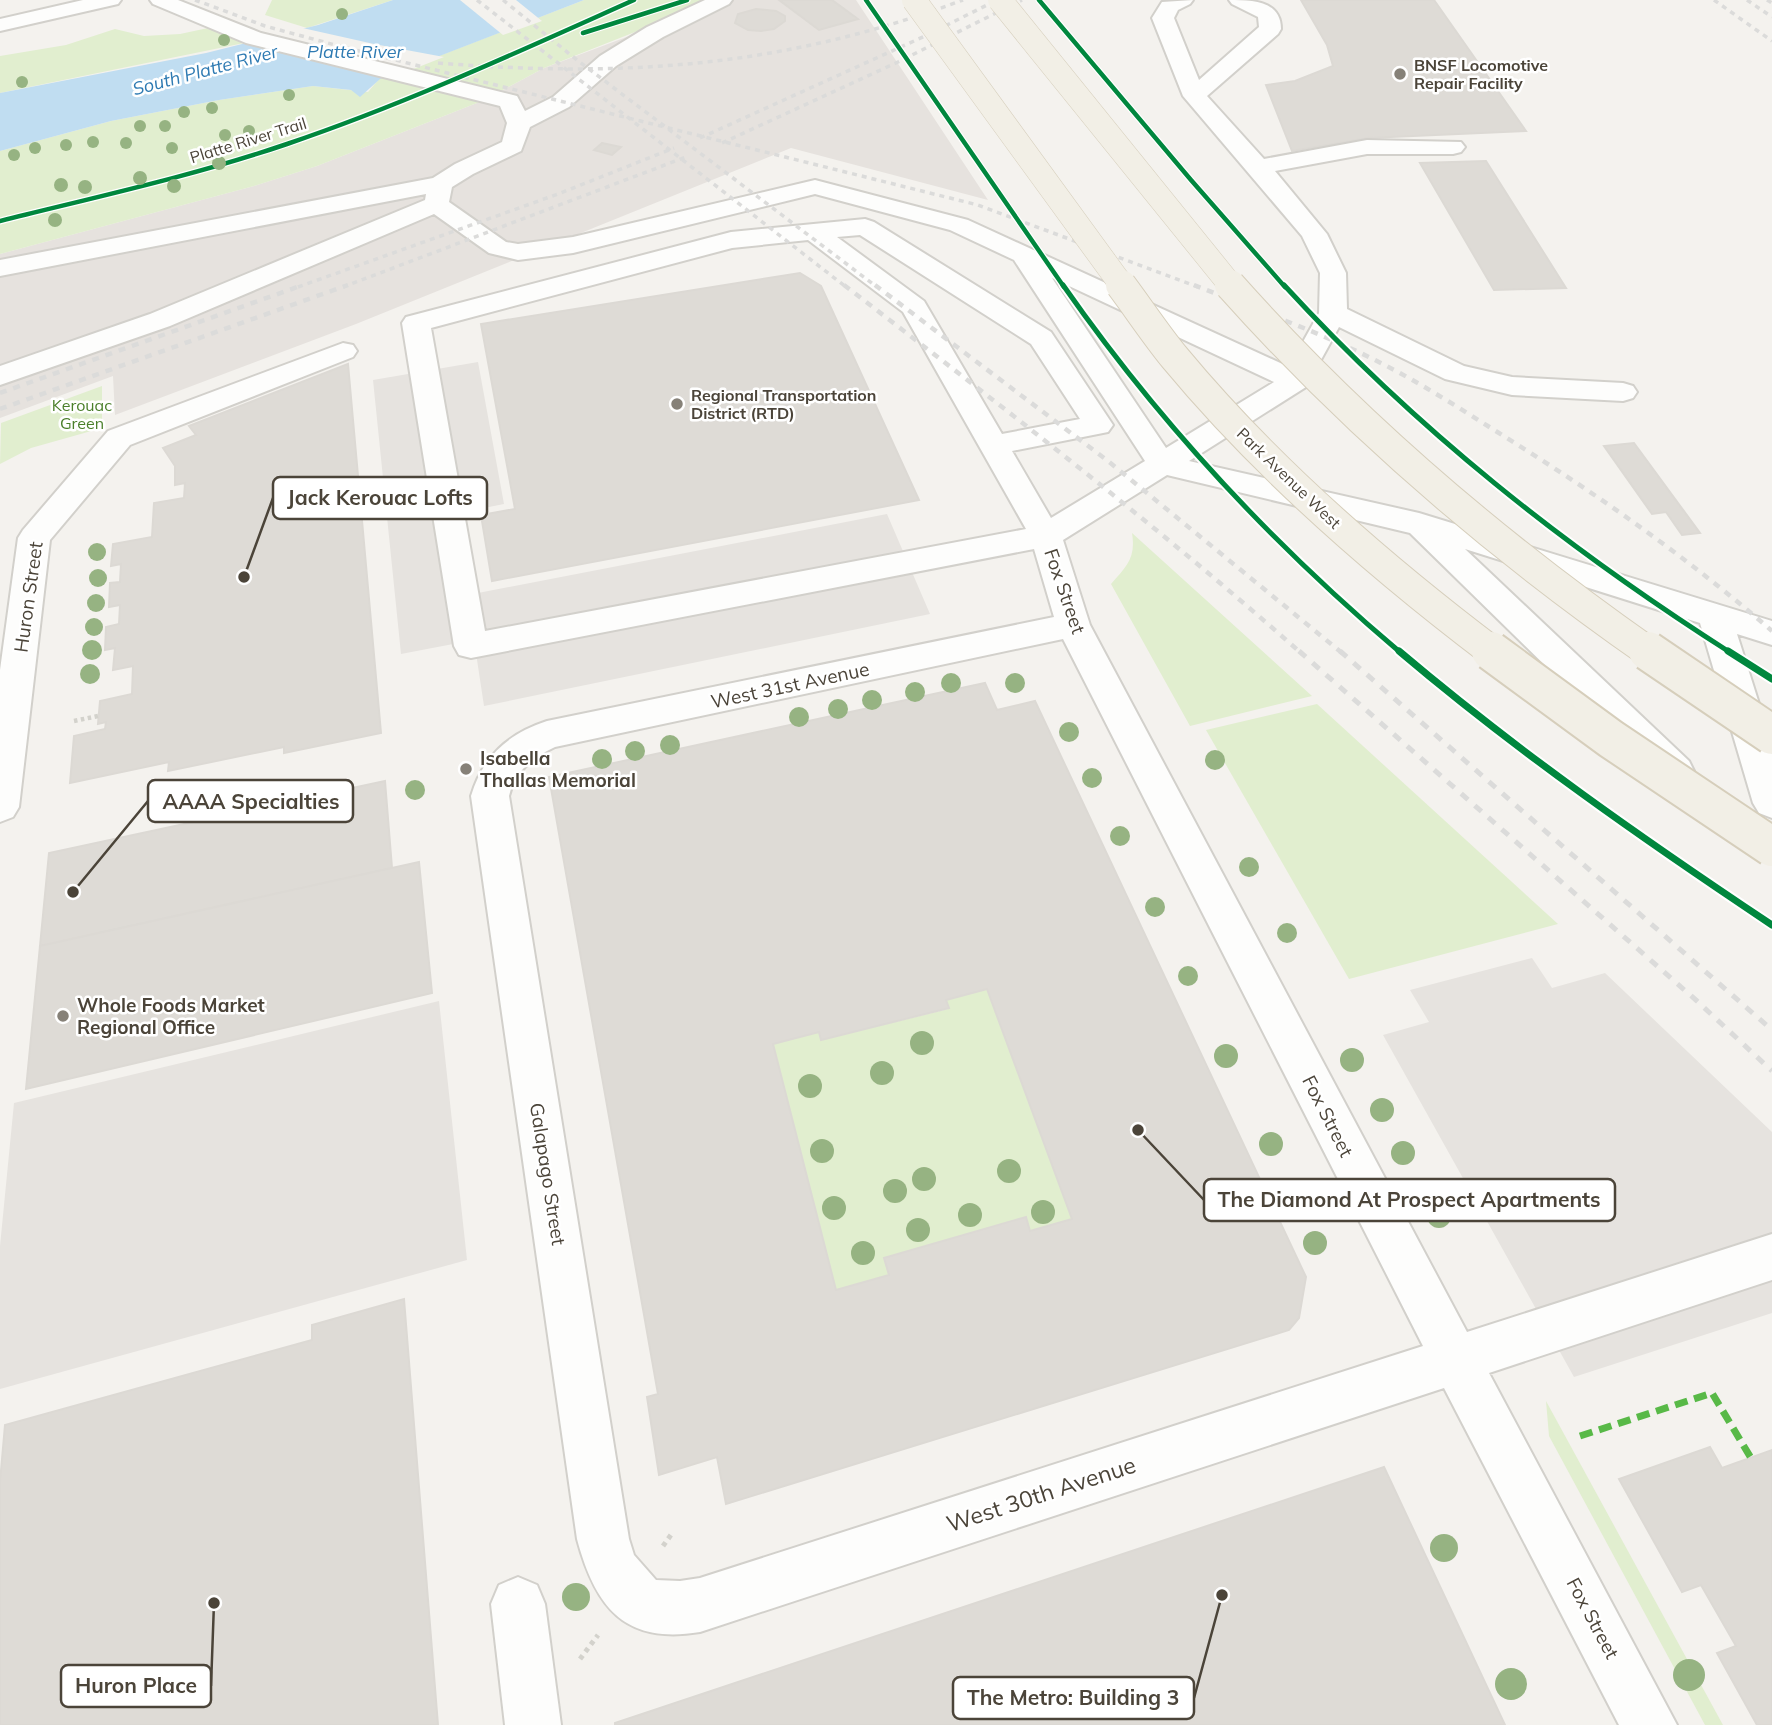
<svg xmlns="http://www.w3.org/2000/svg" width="1772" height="1725" viewBox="0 0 1772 1725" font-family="Mulish,sans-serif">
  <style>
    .industrial { fill: #e6e2de }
    .green { fill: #e1eecf }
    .parking { fill: #e6e3df }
    .water { fill: #c0ddf1 }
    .pier { fill: #f4f2ee }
    .building { fill: #dedbd6; stroke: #dcd9d4; stroke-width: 2; fill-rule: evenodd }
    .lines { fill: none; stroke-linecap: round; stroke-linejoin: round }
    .minor-casing { stroke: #d2d0cb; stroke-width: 4 }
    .path-far1 { stroke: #d3d2cc; stroke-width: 4.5; stroke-dasharray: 3.5 3.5; stroke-linecap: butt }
    .path { stroke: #d3d2cc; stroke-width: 5; stroke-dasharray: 4.5 4.5; stroke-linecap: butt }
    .minor { fill: #fdfdfc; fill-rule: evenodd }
    .rail-far2 { stroke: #dbdbda; stroke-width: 3.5; stroke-dasharray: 5 5; stroke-linecap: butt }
    .rail-far1 { stroke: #dbdbda; stroke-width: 4.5; stroke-dasharray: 7 7; stroke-linecap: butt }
    .rail { stroke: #dbdbda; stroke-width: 5; stroke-dasharray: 9 9; stroke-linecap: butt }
    .major-bridge-far2-casing { stroke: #d6cebb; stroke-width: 25; stroke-linecap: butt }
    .major-bridge-far1-casing { stroke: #d6cebb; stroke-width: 32; stroke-linecap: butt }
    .major-bridge-casing { stroke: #d6cebb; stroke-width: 42; stroke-linecap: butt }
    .major-bridge-far2 { stroke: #f2efe6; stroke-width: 24 }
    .major-bridge-far1 { stroke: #f2efe6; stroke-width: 30 }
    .major-bridge { stroke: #f2efe6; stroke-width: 38 }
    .quiet { stroke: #58b947; stroke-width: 7; stroke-dasharray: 13 7; stroke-linecap: butt }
    .cycleway-far2-casing { stroke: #fff; stroke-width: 7 }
    .cycleway-far1-casing { stroke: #fff; stroke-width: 9 }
    .cycleway-casing { stroke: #fff; stroke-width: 11 }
    .cycleway-far2 { stroke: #00873e; stroke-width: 4.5 }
    .cycleway-far1 { stroke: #00873e; stroke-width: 5 }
    .cycleway { stroke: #00873e; stroke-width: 7 }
    .tree { fill: #96b382 }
    .poi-dot { fill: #868178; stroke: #fff; stroke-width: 2.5 }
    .labels { text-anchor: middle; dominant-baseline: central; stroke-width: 5; stroke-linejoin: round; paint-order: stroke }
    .far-poi-label { font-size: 16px; font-weight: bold; fill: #4b4439; stroke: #fff; text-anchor: start }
    .far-street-label { font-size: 16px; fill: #4b4439; stroke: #fff }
    .far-park-label { font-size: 16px; fill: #4a7f2a; stroke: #fff }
    .far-water-label { font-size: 18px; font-style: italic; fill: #2e7ab2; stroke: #fff }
    .street-label { font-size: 19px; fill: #4b4439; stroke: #fff }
    .poi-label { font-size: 19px; font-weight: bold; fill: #4b4439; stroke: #fff; text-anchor: start }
    .near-street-label { font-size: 23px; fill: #4b4439; stroke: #fff }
    .leader { fill: none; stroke: #4b4439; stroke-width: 2.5 }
    .callout-dot { fill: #4b4439; stroke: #fff; stroke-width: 2.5 }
    .callout { fill: #fff; stroke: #4b4439; stroke-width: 2.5 }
    .callout-label { font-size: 21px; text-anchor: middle; font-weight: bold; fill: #4b4439 }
  </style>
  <rect width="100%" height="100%" fill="#f4f2ee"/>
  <polygon class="industrial" points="725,0 856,0 988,200 791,148 356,324 115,415 113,376 0,418 0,254 254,186 317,166 482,101 544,68"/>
  <g class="green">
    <polygon points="272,0 393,0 307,28 265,15"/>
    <polygon points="584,0 716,0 544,68 482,101 317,166 254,186 0,254 0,151 111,121 219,100 313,86 368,92 379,79"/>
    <polygon points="208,28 249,42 0,93 0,56 66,45 115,29 144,36 180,34"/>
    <polygon points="102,386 102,428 31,448 0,464 1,423"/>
    <path d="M 1132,533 L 1312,696 L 1190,726 L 1111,584 C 1127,566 1136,558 1132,533 Z"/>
    <polygon points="1317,704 1558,924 1349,979 1206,730"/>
    <polygon points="987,989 1072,1219 1030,1231 1026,1217 885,1258 889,1275 836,1290 773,1044 819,1032 822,1040 948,1009 946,1000"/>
    <polygon points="1546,1401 1723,1725 1705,1725 1549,1436"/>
  </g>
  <g class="parking">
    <polygon points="478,362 504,504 464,512 478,593 887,514 930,614 484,706 474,640 401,654 373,380"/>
    <polygon points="1532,958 1552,988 1605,973 1772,1132 1772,1313 1574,1377 1383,1035 1429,1022 1410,990"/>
    <polygon points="439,1001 467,1260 0,1389 0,1246 14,1103"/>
  </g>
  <polygon class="water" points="393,0 584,0 380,79 360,97 351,90 313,86 219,100 111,121 0,151 0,93 206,53 318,25"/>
  <g class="pier">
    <polygon points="460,0 516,0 542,21 503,35"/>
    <polygon points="298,27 374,44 444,57 393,77 248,39"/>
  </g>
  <g class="building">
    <polygon points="779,0 832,0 858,19 819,30"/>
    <polygon points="1301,0 1434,0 1526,131 1368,138 1292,151 1266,85 1295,81 1333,66 1327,45"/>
    <polygon points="756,9 776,11 785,16 785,21 774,29 761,31 748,30 735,23 738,14"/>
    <polygon points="602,143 621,147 612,155 594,150"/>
    <polygon points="1486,161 1566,288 1494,290 1420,163"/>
    <polygon points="800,273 821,286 919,500 492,581 481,515 515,509 481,324"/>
    <polygon points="348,364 381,733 284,753 284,747 168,771 169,762 70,783 74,736 105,729 106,722 98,724 100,701 132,694 133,666 113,670 115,648 105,650 106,627 119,624 120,605 109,607 110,583 120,582 121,564 111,566 113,544 152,537 154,503 184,498 185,483 175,485 175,466 163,448 196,435 189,426"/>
    <polygon points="1634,443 1700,533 1682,535 1666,512 1652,514 1604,446"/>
    <path d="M 985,683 L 997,710 L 1035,701 L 1306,1277 L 1299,1318 L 1289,1330 L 726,1504 L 717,1457 L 659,1475 L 647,1397 L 658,1394 L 549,777 ZM 987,989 L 1072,1219 L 1030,1231 L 1026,1217 L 884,1258 L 889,1275 L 836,1290 L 773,1044 L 819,1032 L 821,1040 L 949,1008 L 946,1000 Z"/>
    <polygon points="385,781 392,868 40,946 49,853"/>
    <polygon points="419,862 432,993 26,1089 40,946"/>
    <polygon points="404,1299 438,1725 0,1725 0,1482 5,1425 312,1340 312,1325"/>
    <polygon points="1710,1447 1722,1468 1772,1450 1772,1725 1757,1725 1717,1653 1736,1646 1701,1585 1682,1592 1619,1479"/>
    <polygon points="1384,1467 1505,1725 615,1725 615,1723"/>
  </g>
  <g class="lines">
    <g class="minor-casing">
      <g id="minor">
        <polygon points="83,0 121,0 118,4 0,31 0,19"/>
        <path d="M 150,0 L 178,0 L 261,33 L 517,96 L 525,111 L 553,97 L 600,56 L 647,27 L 705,0 L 732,0 L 729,4 L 663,37 L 616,66 L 569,107 L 530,127 L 521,151 L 473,174 L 452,187 L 449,202 L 506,242 L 518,244 L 573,237 L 815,180 L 968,220 L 1289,367 L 1319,313 L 1320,273 L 1302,236 L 1183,96 L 1152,18 L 1162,2 L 1193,0 L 1190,4 L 1178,10 L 1174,18 L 1199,80 L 1259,27 L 1258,17 L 1232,4 L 1229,0 C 1251,0 1281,0 1281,29 L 1278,34 L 1207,96 L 1264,159 L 1367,140 L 1461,142 L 1465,147 L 1461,152 L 1453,154 L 1367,154 L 1275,171 L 1327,234 L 1346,273 L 1347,309 L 1464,366 L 1512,377 L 1623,383 L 1633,386 L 1637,392 L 1633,398 L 1623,401 L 1512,395 L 1445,379 L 1339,327 L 1306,387 L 1189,461 L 1419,513 L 1772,621 L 1772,645 L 1737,634 L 1772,745 L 1772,818 L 1759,813 L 1753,803 L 1700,623 L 1465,549 L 1689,761 L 1694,771 L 1689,781 L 1676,785 L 1663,781 L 1410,533 L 1167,475 L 1063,540 L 1090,625 L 1467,1332 L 1772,1234 L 1772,1280 L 1489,1373 L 1677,1725 L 1619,1725 L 1444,1388 L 700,1632 C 624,1645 595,1606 577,1539 L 471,796 C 483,756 508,734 547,721 L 1054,617 L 1034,549 L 471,658 L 459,655 L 454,646 L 402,323 L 406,317 L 731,232 L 865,219 L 874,222 L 1051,332 L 1113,425 L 1108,432 L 1098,434 L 1012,451 L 1051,518 L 1145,461 L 1014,260 L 950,230 L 815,194 L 573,253 L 518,260 L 489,253 L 434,214 L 170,326 L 0,385 L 0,366 L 150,314 L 425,200 L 426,194 L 0,276 L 0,260 L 433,178 L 455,164 L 502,142 L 507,123 L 500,106 L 246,43 L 153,4 ZM 860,235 L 1031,344 L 1080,419 L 1002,434 L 924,301 L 837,237 ZM 808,240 L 903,312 L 1026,529 L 485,631 L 431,328 L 732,248 ZM 1052,278 L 1274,382 L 1166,448 ZM 1063,639 L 1423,1346 L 700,1578 L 680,1581 L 656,1580 L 634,1555 L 629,1539 L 509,796 C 515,771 532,758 555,747 Z"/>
        <polygon points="343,343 353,345 357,351 353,357 130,445 50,540 19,807 13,817 0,822 0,670 18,538 23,530 108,431"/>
        <polygon points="518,1577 537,1585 545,1604 561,1725 505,1725 491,1604 499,1585"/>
      </g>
    </g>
    <polyline class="path-far1" points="74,721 98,716"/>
    <g class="path">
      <polyline points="663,1546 673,1532"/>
      <polyline points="580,1659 598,1635"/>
    </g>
    <use href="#minor" class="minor"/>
    <g class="rail-far2">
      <polyline points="195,0 265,26 335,45 978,205 1198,287"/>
      <polyline points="477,0 846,287"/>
      <polyline points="503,0 577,60 877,287"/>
      <polyline points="1714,0 1772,41"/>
      <polyline points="1747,0 1772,17"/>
      <polyline points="1767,0 1772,3"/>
      <path d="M 438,63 C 627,78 784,67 963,0"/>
      <polyline points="700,138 925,36 997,0"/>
      <polyline points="722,143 898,62 1022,0"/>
      <polyline points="298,287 558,194 674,148"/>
      <polyline points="343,287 686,157"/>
    </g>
    <g class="rail-far1">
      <path d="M 844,285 C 999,404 1154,523 1301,653"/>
      <polyline points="875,285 1108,461 1342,653"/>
      <path d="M 1194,285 C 1254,309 1317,331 1375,360 C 1419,382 1461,409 1502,435 C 1597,494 1688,558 1772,631"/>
      <polyline points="0,393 303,285"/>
      <polyline points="0,409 348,285"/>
    </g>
    <g class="rail">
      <polyline points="1299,651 1697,1001 1772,1071"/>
      <polyline points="1340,651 1772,1030"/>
    </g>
    <g class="major-bridge-far2-casing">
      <g id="major-bridge-far2">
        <polyline points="914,0 1123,287"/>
        <polyline points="1000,0 1232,287"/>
      </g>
    </g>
    <g class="major-bridge-far1-casing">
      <g id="major-bridge-far1">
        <path d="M 1121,285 C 1139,309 1156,335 1175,358 C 1267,469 1379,566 1494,653"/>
        <path d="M 1230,285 C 1354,424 1498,547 1650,653"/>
      </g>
    </g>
    <g class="major-bridge-casing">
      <g id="major-bridge">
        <polyline points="1491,651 1611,739 1772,847"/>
        <polyline points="1648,651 1772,735"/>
      </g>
    </g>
    <use href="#major-bridge-far2" class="major-bridge-far2"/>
    <use href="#major-bridge-far1" class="major-bridge-far1"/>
    <use href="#major-bridge" class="major-bridge"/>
    <polyline class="quiet" points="1580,1436 1712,1393 1751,1458"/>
    <g class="cycleway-far2-casing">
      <g id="cycleway-far2">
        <polyline points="866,0 1064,287"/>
        <polyline points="1039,0 1191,180 1285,287"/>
        <polyline points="583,33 687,0"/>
        <path d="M 0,221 C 96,197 193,176 287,144 C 405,104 520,51 634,0"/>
      </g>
    </g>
    <g class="cycleway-far1-casing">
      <g id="cycleway-far1">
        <path d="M 1063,285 C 1160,424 1271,543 1401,653"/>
        <path d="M 1284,285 C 1417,430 1565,547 1731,653"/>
      </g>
    </g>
    <g class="cycleway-casing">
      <g id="cycleway">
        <path d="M 1399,651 C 1517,751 1643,839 1772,925"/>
        <polyline points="1728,651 1772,679"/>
      </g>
    </g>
    <use href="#cycleway-far2" class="cycleway-far2"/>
    <use href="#cycleway-far1" class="cycleway-far1"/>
    <use href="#cycleway" class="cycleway"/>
  </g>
  <g class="tree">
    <circle cx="342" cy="14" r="6"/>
    <circle cx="224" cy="40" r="6"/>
    <circle cx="22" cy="82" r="6"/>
    <circle cx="289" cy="95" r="6"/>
    <circle cx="212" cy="108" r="6"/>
    <circle cx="184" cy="112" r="6"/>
    <circle cx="140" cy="126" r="6"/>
    <circle cx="165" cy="126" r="6"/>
    <circle cx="249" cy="131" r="6"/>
    <circle cx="225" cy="135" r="6"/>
    <circle cx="93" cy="142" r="6"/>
    <circle cx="126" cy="143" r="6"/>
    <circle cx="66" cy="145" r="6"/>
    <circle cx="35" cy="148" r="6"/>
    <circle cx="172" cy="148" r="6"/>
    <circle cx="14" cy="155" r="6"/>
    <circle cx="219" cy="163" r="7"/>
    <circle cx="140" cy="178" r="7"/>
    <circle cx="61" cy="185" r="7"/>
    <circle cx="174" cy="186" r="7"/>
    <circle cx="85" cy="187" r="7"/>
    <circle cx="55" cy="220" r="7"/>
    <circle cx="97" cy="552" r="9"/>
    <circle cx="98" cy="578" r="9"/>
    <circle cx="96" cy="603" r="9"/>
    <circle cx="94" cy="627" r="9"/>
    <circle cx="92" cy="650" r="10"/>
    <circle cx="90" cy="674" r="10"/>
    <circle cx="951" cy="683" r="10"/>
    <circle cx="1015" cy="683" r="10"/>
    <circle cx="915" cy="692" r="10"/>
    <circle cx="872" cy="700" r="10"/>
    <circle cx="838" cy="709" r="10"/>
    <circle cx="799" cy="717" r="10"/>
    <circle cx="1069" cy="732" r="10"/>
    <circle cx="670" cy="745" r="10"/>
    <circle cx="635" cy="751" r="10"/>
    <circle cx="602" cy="759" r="10"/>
    <circle cx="1215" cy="760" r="10"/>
    <circle cx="1092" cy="778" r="10"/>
    <circle cx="415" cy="790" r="10"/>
    <circle cx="1120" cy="836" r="10"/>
    <circle cx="1249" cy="867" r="10"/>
    <circle cx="1155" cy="907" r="10"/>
    <circle cx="1287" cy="933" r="10"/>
    <circle cx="1188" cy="976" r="10"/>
    <circle cx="922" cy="1043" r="12"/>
    <circle cx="1226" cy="1056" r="12"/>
    <circle cx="1352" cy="1060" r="12"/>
    <circle cx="882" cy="1073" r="12"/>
    <circle cx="810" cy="1086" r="12"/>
    <circle cx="1382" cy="1110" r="12"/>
    <circle cx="1271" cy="1144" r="12"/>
    <circle cx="822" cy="1151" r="12"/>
    <circle cx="1403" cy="1153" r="12"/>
    <circle cx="1009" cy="1171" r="12"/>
    <circle cx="924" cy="1179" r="12"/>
    <circle cx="895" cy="1191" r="12"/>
    <circle cx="834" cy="1208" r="12"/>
    <circle cx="1043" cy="1212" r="12"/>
    <circle cx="970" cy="1215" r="12"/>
    <circle cx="1439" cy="1216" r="12"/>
    <circle cx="918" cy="1230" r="12"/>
    <circle cx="1315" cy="1243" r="12"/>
    <circle cx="863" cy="1253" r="12"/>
    <circle cx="1444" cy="1548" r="14"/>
    <circle cx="576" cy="1597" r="14"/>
    <circle cx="1689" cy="1675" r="16"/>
    <circle cx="1511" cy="1684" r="16"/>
  </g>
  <g class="poi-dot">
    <circle cx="1400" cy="74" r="7"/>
    <circle cx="677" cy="404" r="7"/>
    <circle cx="466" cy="769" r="7"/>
    <circle cx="63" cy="1016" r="7"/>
  </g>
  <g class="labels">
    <g class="far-poi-label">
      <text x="1414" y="65">BNSF Locomotive<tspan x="1414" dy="18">Repair Facility</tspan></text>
      <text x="691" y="395">Regional Transportation<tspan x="691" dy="18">District (RTD)</tspan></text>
    </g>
    <g class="far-street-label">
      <text transform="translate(248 140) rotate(-17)">Platte River Trail</text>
      <text transform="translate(1289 478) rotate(44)">Park Avenue West</text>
    </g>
    <g class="far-park-label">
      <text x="82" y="405">Kerouac<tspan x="82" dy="18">Green</tspan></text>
    </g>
    <g class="far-water-label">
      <text x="355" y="51">Platte River</text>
      <text transform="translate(205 70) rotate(-15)">South Platte River</text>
    </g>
    <g class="street-label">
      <text transform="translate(1065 591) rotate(71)">Fox Street</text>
      <text transform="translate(28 597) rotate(-82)">Huron Street</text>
      <text transform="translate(790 685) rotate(-12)">West 31st Avenue</text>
      <text transform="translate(1328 1116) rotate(63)">Fox Street</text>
      <text transform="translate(548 1174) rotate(81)">Galapago Street</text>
      <text transform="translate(1593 1618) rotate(62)">Fox Street</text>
    </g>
    <g class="poi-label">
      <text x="480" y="758">Isabella<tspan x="480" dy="22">Thallas Memorial</tspan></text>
      <text x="77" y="1005">Whole Foods Market<tspan x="77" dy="22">Regional Office</tspan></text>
    </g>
    <g class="near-street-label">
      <text transform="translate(1041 1494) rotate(-18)">West 30th Avenue</text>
    </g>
  </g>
  <path class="leader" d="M244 577L273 498M73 892L148 801M1138 1130L1204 1200M214 1603L211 1686M1222 1595L1194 1698"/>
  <g class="callout-dot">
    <circle cx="244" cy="577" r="7"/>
    <circle cx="73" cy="892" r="7"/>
    <circle cx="1138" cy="1130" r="7"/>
    <circle cx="214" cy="1603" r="7"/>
    <circle cx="1222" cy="1595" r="7"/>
  </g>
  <g class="callout">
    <rect x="273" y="477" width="214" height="42" rx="7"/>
    <rect x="148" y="780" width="205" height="42" rx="7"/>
    <rect x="1204" y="1179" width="411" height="42" rx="7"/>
    <rect x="61" y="1665" width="150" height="42" rx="7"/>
    <rect x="953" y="1677" width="241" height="42" rx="7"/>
  </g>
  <g class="callout-label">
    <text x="380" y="505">Jack Kerouac Lofts</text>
    <text x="251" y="809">AAAA Specialties</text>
    <text x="1409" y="1207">The Diamond At Prospect Apartments</text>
    <text x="136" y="1693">Huron Place</text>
    <text x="1073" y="1705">The Metro: Building 3</text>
  </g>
</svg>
